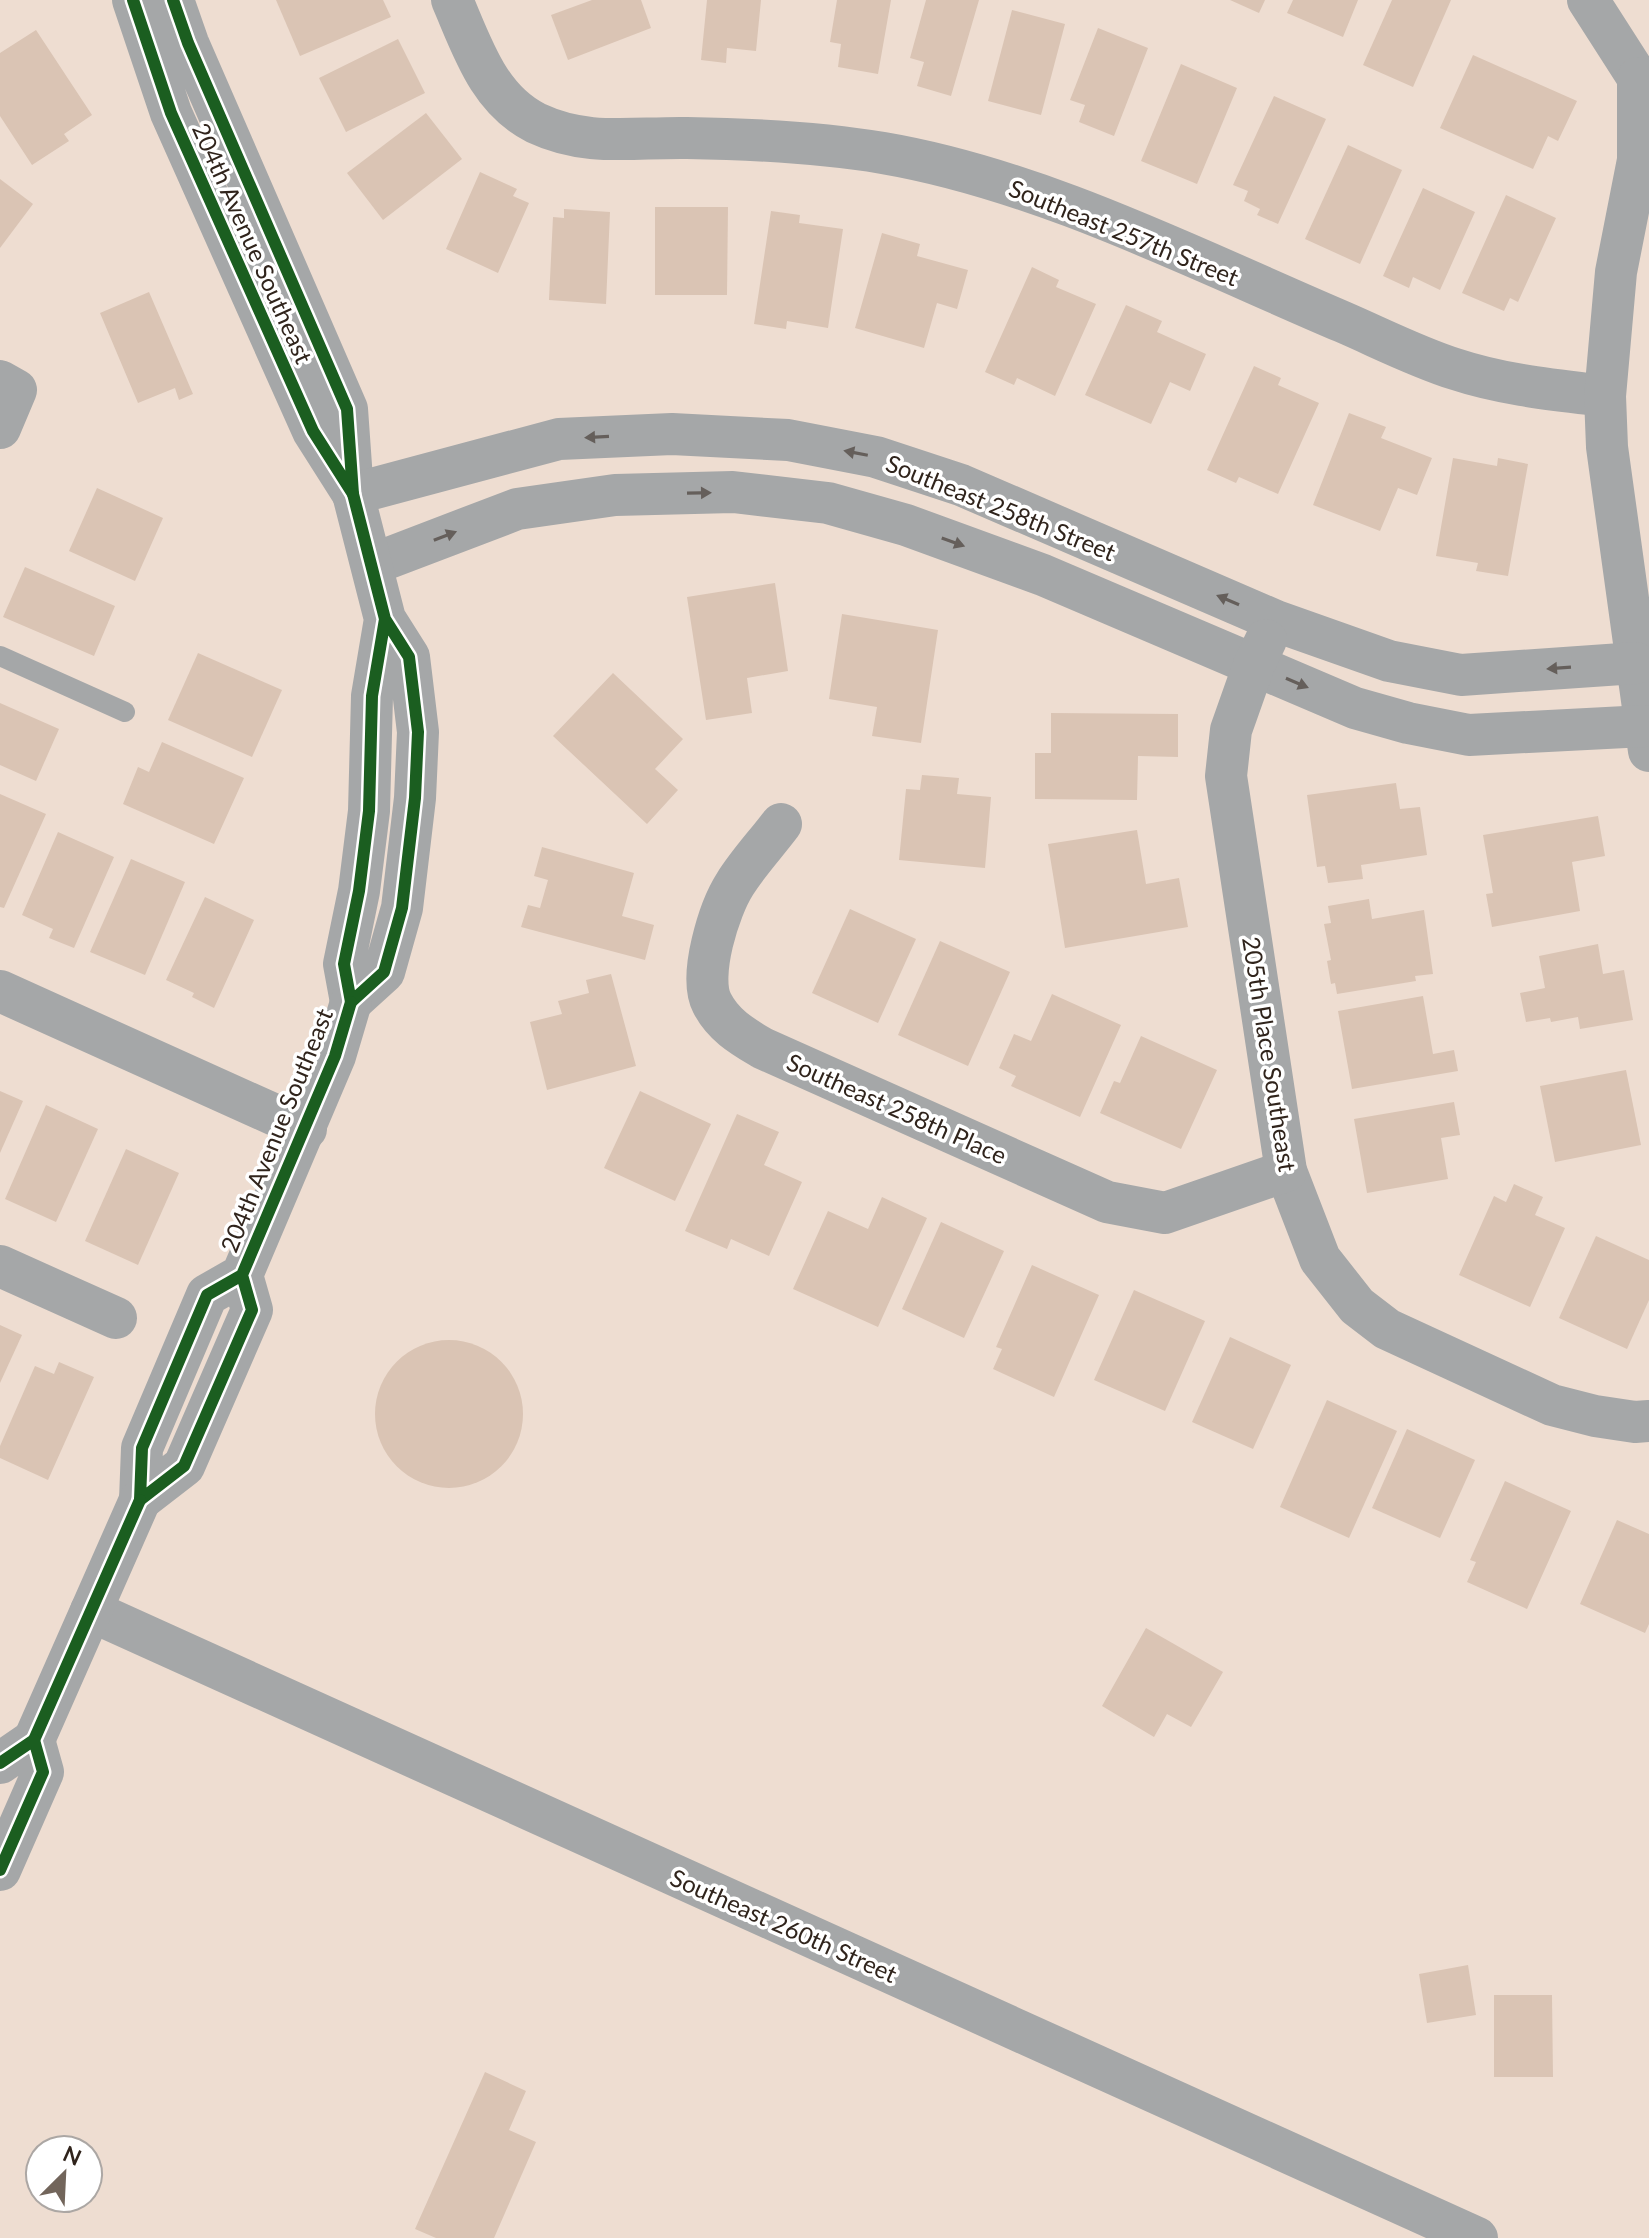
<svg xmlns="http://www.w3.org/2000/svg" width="1649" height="2238" viewBox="0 0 1649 2238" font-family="Lato,sans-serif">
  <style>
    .building { fill: #dac4b4 }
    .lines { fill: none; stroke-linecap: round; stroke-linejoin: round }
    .lane { stroke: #a5a7a8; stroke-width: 20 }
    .street { stroke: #a5a7a8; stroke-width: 42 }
    .cycleway-casing { stroke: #fff; stroke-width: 17 }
    .cycleway { stroke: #1b5e20; stroke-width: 12 }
    .oneway { fill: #655f5b }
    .labels { text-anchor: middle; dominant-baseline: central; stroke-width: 7; stroke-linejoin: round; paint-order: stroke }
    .street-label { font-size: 24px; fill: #30241c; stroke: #fff }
  </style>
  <rect width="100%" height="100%" fill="#eeddd1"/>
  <g class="building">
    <polygon points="276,0 383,0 391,17 300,56"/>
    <polygon points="592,0 641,0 651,28 568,60 551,15"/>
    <polygon points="707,0 761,0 756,51 727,48 726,63 701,60"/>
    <polygon points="837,0 891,0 878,74 838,67 841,44 830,42"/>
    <polygon points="926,0 979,0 951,96 917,86 924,62 910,58"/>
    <polygon points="1230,0 1265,0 1259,13"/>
    <polygon points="1293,0 1358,0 1343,37 1287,13"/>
    <polygon points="1392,0 1451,0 1413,87 1363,65"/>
    <polygon points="1012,10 1065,24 1041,115 988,101"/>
    <polygon points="1098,28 1148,48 1114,136 1079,122 1085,105 1070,100"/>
    <polygon points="36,30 92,115 64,134 69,141 32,165 0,116 0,53"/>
    <polygon points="398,39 425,93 346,132 319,78"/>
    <polygon points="1473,55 1577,101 1558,141 1548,136 1533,169 1440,128"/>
    <polygon points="1181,64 1237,88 1197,184 1141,161"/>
    <polygon points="1274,96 1326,119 1278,224 1257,215 1260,209 1244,201 1248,191 1233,185"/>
    <polygon points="426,113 462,159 383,220 347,173"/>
    <polygon points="1348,145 1402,170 1360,264 1305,239"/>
    <polygon points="480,172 517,189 513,196 529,203 498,273 446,249"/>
    <polygon points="0,179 33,204 0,248"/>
    <polygon points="1423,188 1475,212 1440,290 1413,277 1409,288 1383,276"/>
    <polygon points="1506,195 1556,218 1518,302 1510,298 1504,311 1462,293"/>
    <polygon points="655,207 728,207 727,295 655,295"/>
    <polygon points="564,209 610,212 606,304 549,300 553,217 564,218"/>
    <polygon points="771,211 800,215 799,223 843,229 828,328 787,321 786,329 754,324"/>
    <polygon points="882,233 920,244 917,256 968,270 957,309 937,303 924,348 855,328"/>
    <polygon points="1032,267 1059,280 1056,287 1096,304 1055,396 1017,378 1014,385 985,372"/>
    <polygon points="149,292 193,394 179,400 175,388 138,403 100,313"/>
    <polygon points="1126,305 1162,321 1157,332 1206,354 1190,391 1170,382 1151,424 1085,395"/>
    <polygon points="1254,366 1281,378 1278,385 1319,403 1278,494 1239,477 1236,483 1207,470"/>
    <polygon points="1349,413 1386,427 1381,438 1432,458 1417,495 1398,488 1380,531 1313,505"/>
    <polygon points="1453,458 1497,466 1498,458 1528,464 1508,576 1476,571 1478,563 1436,556"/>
    <polygon points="97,488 163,518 135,581 69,551"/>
    <polygon points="25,567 115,606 94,656 3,617"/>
    <polygon points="775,583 788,671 747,678 752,713 706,720 687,597"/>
    <polygon points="842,614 938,630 921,743 872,736 877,707 829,699"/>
    <polygon points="198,653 282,690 252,757 168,720"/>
    <polygon points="613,673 683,739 655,769 678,790 647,824 553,736"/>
    <polygon points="0,703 59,729 36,781 0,765"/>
    <polygon points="1051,713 1178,714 1178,757 1138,756 1137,800 1035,799 1035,753 1051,753"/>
    <polygon points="162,742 244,778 214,844 123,804 138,767 149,772"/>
    <polygon points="922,775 959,778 957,794 991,797 985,868 899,860 906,789 920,790"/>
    <polygon points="1396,783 1400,809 1420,807 1427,855 1361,865 1363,879 1328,883 1325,866 1317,867 1307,795"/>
    <polygon points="0,794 46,814 4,908 0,907"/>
    <polygon points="1598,816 1605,856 1572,862 1580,911 1492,927 1486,894 1493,893 1483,835"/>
    <polygon points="1137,830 1146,884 1179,878 1188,927 1065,948 1048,844"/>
    <polygon points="58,832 114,857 74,948 49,938 53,929 22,915"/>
    <polygon points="542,847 634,873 622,916 654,925 645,960 521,927 528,905 540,908 548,880 534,876"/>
    <polygon points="131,859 185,882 145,975 90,952"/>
    <polygon points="205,897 254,920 214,1008 192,997 194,993 166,980"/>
    <polygon points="1369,899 1372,919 1424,910 1433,974 1415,976 1416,981 1337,994 1335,983 1331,984 1327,961 1331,960 1324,924 1331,923 1328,906"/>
    <polygon points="850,909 916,939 878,1023 812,993"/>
    <polygon points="940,941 1010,972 968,1066 898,1035"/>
    <polygon points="1598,944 1603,974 1624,970 1633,1020 1580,1029 1578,1017 1551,1022 1550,1018 1526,1022 1520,993 1545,988 1539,956"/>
    <polygon points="611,974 636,1066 547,1090 530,1022 562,1014 558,1001 589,993 586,980"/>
    <polygon points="1052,994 1121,1025 1080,1117 1011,1086 1016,1076 999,1068 1014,1034 1031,1041"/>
    <polygon points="1423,996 1433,1054 1454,1050 1458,1071 1352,1089 1338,1011"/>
    <polygon points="1141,1036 1217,1070 1181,1149 1100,1113 1114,1081 1120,1083"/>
    <polygon points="1626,1070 1641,1145 1555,1162 1540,1086"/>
    <polygon points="0,1091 23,1101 0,1153"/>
    <polygon points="640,1091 711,1124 675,1201 604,1168"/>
    <polygon points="1454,1102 1460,1135 1441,1138 1448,1179 1367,1193 1354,1119"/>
    <polygon points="46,1105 98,1129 56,1222 5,1199"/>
    <polygon points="737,1114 779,1132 764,1165 802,1182 769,1256 731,1239 727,1249 685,1231"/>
    <polygon points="126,1149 179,1173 138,1265 85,1241"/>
    <polygon points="1514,1184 1543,1197 1535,1215 1565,1228 1530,1307 1459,1275 1494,1196 1506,1202"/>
    <polygon points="882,1197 927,1218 878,1327 793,1289 828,1211 868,1229"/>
    <polygon points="941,1222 1004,1251 964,1338 902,1309"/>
    <polygon points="1596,1236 1649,1260 1649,1300 1627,1349 1559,1318"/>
    <polygon points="1032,1265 1099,1295 1054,1397 993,1369 1002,1349 996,1347"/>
    <polygon points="1134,1290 1205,1321 1165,1411 1094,1380"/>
    <polygon points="0,1325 22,1335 0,1383"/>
    <polygon points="1230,1337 1291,1365 1253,1449 1192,1422"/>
    <circle cx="449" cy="1414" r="74"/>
    <polygon points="59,1362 94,1377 48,1480 0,1458 0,1446 35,1366 54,1374"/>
    <polygon points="1327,1400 1397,1431 1349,1538 1280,1507"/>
    <polygon points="1407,1429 1475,1460 1440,1538 1372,1508"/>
    <polygon points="1505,1481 1571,1511 1527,1609 1467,1582 1476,1562 1470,1560"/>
    <polygon points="1617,1520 1649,1534 1649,1624 1645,1633 1580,1604"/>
    <polygon points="1146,1628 1223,1672 1191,1727 1167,1714 1154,1737 1102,1706"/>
    <polygon points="1468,1965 1476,2015 1427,2023 1419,1974"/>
    <polygon points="1494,1995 1552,1995 1553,2077 1494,2077"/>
    <polygon points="485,2072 526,2091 509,2130 536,2142 494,2238 436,2238 415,2229"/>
  </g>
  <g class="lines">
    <polyline class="lane" points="0,656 125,712"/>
    <g class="street">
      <polyline points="133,0 171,113 313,431 353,494 347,409 188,43 173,0"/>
      <path d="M 452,0 C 472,46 488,99 536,123 C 587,147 632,137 687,138 C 753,139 818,142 883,153 C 1041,180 1197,260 1343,322 C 1380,338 1417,357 1455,369 C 1503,385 1555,390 1605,396"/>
      <polyline points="1588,0 1638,78"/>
      <polyline points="1638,78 1638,160 1616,272 1605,396 1607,447 1649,751"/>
      <polyline points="0,381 16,390 0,428"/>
      <polyline points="373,564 517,509 615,495 733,492 828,503 906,525 1043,575 1355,708 1408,723 1469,735 1645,726"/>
      <polyline points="385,619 372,696 369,811 359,891 344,964 351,1002 384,972 402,908 415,798 418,732 409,657 385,619 353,494 559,439 672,434 788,440 876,457 961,485 1276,621 1389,661 1461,675 1636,663"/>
      <polyline points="1266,640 1254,665 1231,730 1226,776 1286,1171 1320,1259 1357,1306 1387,1329 1552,1405 1595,1416 1635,1422 1649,1421"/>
      <path d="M 781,824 C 766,844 748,863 735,884 C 719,909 698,976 712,1003 C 723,1025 742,1036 762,1048 L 1107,1202 L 1165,1213 L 1286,1171"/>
      <polyline points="0,991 306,1129"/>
      <polyline points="0,1266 116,1318"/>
      <polyline points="242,1275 252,1310 184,1466 140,1500 142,1448 207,1295 242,1275 335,1056 351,1002"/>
      <polyline points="91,1611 1477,2238"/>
      <polyline points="34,1740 140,1500"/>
      <polyline points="0,1763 34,1740 43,1772 0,1870"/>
    </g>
    <g class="cycleway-casing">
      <g id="cycleway">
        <polyline points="133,0 171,113 313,431 353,494 347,409 188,43 173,0"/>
        <polyline points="353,494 385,619 409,657 418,732 415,798 402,908 384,972 351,1002 344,964 359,891 369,811 372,696 385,619"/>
        <polyline points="242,1275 252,1310 184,1466 140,1500 142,1448 207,1295 242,1275 335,1056 351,1002"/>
        <polyline points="34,1740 140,1500"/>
        <polyline points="0,1763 34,1740 43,1772 0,1870"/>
      </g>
    </g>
    <use href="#cycleway" class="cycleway"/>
  </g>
  <defs><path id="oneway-solid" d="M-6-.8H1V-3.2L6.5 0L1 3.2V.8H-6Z" transform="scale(2)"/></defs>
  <g class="oneway">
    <use href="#oneway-solid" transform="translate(597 437) rotate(177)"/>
    <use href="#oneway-solid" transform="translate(856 453) rotate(-169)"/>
    <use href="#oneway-solid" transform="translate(699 493) rotate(-1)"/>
    <use href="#oneway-solid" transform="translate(445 536) rotate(-21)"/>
    <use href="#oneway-solid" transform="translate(953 542) rotate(20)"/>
    <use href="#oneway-solid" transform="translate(1228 600) rotate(-157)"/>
    <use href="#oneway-solid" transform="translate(1559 668) rotate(176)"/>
    <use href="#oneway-solid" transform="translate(1297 683) rotate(23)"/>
  </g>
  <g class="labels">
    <g class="street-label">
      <text transform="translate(1124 232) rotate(22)">Southeast 257th Street</text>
      <text transform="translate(253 243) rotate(66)">204th Avenue Southeast</text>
      <text transform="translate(1001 507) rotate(22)">Southeast 258th Street</text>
      <text transform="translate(1270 1054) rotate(81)">205th Place Southeast</text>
      <text transform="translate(897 1108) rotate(24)">Southeast 258th Place</text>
      <text transform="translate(276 1130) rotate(-68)">204th Avenue Southeast</text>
      <text transform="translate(784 1925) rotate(24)">Southeast 260th Street</text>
    </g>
  </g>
  <g transform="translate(64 2174) rotate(24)"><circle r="38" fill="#ffffff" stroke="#aca7a4" stroke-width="2"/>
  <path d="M0-6L14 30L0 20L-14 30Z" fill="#72655b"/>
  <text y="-12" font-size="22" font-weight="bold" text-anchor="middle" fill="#30241c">N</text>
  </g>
</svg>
